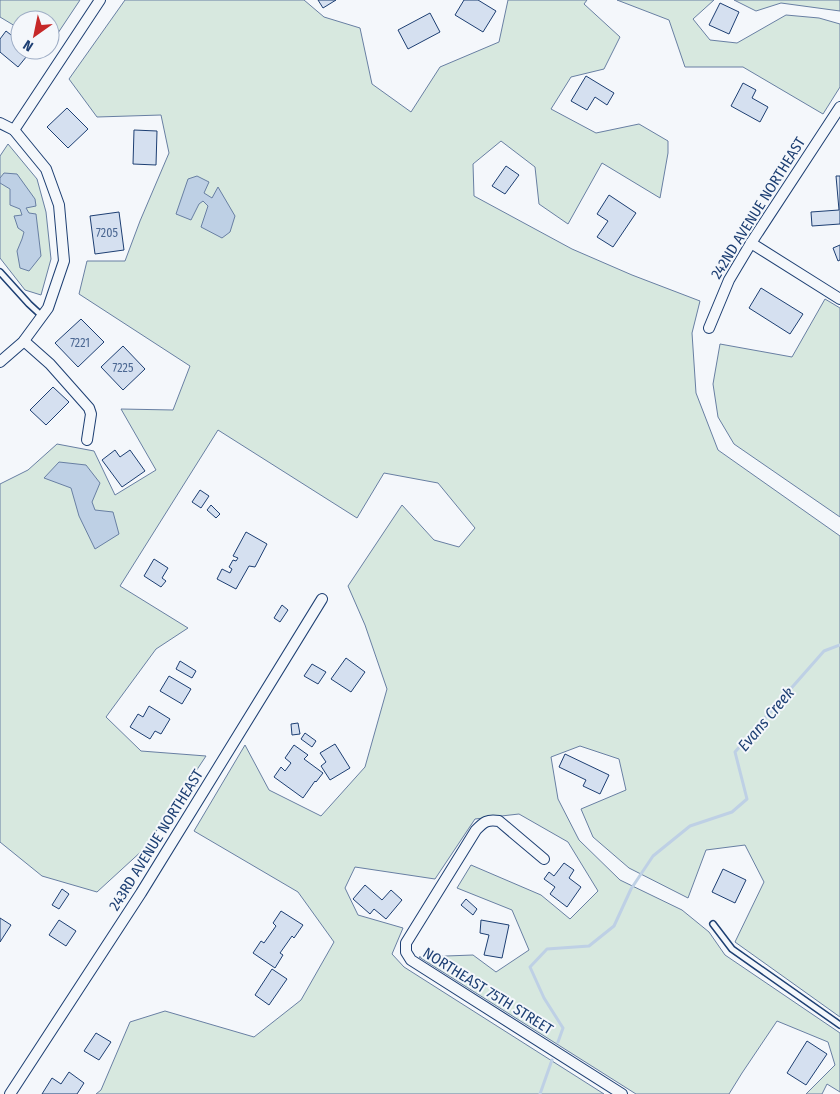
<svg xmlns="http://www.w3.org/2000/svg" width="840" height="1094" viewBox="0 0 840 1094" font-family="'Fira Sans Condensed',sans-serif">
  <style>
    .green { fill: #d7e8df; stroke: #687fa3 }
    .water { fill: #bed0e5; stroke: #687fa3 }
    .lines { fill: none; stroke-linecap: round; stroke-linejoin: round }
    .stream { stroke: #bed0e5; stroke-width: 3 }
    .building { fill: #d5e0f0; stroke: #1d3f73 }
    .lane-casing { stroke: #1d3f73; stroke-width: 8 }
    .street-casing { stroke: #1d3f73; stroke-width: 12 }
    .lane { stroke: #f4f7fb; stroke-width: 5 }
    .street { stroke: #f4f7fb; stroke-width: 10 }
    .labels { text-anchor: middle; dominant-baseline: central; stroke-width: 4; stroke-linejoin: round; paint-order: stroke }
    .number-label { font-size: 12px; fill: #4b6792 }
    .street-label { font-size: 15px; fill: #1d3f73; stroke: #f4f7fb }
    .water-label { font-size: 16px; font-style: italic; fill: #1d3f73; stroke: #f4f7fb }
  </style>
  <rect width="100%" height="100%" fill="#f4f7fb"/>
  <g class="green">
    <polygon points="0,0 80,0 50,45 50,20 20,20 20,29 0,17"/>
    <polygon points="125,0 304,0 324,17 360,28 372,84 411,112 440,67 499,42 508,0 587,0 584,4 620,37 604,69 571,77 551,109 596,133 639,124 668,141 668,153 660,198 602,163 568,224 539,204 535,167 501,141 473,164 474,196 572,249 632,275 700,301 692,333 696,393 718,450 840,536 840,1017 735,942 764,882 745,845 706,850 688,898 629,868 593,837 581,809 626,790 619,759 580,746 551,757 558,799 579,840 620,880 682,910 709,932 725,955 840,1033 840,1092 827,1084 822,1094 806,1094 835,1065 828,1042 777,1021 742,1073 729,1094 636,1094 419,957 473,955 496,972 529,950 512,910 457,888 471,865 541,895 570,919 598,891 568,842 519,814 475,819 435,879 355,867 345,888 358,915 403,928 392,954 404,967 604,1094 96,1094 101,1090 130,1022 165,1011 254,1037 301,1000 334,942 298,892 194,831 245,745 269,790 321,816 365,767 387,689 365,625 348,586 402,505 434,540 459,547 475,528 438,483 384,473 357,518 218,430 120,586 188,628 156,649 106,717 141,751 206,756 145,848 97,892 42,876 0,842 0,484 28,470 57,444 94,451 115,495 156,470 121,409 173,410 190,366 79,294 87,261 125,261 140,221 169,153 161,115 97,117 69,79"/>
    <polygon points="617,0 714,0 693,19 710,40 737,43 786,15 819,18 840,24 840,87 823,114 743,67 685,67 669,20"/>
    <polygon points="734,0 840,0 840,11 781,3 756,11"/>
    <polygon points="8,144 37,179 46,212 51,259 41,295 25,290 0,258 0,156"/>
    <polygon points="825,299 840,308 840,517 734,444 718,417 713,384 720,344 792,357"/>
  </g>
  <g class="water">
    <polygon points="4,173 17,174 35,199 36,206 26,208 29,213 36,214 41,256 29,271 20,268 17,251 22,239 24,232 18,228 14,216 22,215 20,209 10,205 10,189 0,183 0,178"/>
    <polygon points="197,176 209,182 204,193 212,198 218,187 235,216 230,232 222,238 201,227 208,206 203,201 199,204 191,220 176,214 188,179"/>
    <polygon points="59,462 86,465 100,483 92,502 95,510 113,512 119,534 95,549 79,516 71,488 44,478"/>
  </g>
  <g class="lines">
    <g class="stream">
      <polyline points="558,1042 563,1028 544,998 530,967 547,949 589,946 614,926 631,889 653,856 690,826 732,812 747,799 735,752 824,651 840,645"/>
      <polyline points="540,1094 552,1060"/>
    </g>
  </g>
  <g class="building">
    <polygon points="318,0 336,0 323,8"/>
    <polygon points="464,0 478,0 496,11 483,32 455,15"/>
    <polygon points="720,3 739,12 729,34 709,25"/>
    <polygon points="430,13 440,32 408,49 398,30"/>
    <polygon points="6,31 20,42 20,50 31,51 18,67 0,52 0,39"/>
    <polygon points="586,76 614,93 607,105 595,97 587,110 571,101"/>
    <polygon points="743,83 756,90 752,98 768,107 760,122 731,106"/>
    <polygon points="67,108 88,129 68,148 47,127"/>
    <polygon points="134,130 157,131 156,165 133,164"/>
    <polygon points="506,166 519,175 505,194 492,186"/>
    <polygon points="836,176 840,176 840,224 812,226 811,212 839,210"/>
    <polygon points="609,195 636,213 613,247 597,237 608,221 597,214"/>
    <polygon points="119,212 124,250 95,254 90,216"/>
    <polygon points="840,245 840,260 838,261 833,248"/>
    <polygon points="761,288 803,314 790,334 749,308"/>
    <polygon points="81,319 104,342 78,367 55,343"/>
    <polygon points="123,346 145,369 123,390 101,367"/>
    <polygon points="53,387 69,402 46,425 30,410"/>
    <polygon points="115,450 120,457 130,450 145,471 122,487 102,460"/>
    <polygon points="200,490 209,496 201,508 192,502"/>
    <polygon points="211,505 220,514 216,518 207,510"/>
    <polygon points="246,532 267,544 255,567 249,566 236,589 217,579 222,569 230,573 232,569 229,567 233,560 236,561 238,558 233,556"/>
    <polygon points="154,559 168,568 162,578 166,581 161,587 144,576"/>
    <polygon points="282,605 288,610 280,622 274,618"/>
    <polygon points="346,658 365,672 351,692 331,679"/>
    <polygon points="180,661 196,671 192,678 176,669"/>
    <polygon points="312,664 326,672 318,684 304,676"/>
    <polygon points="169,676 191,689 182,704 160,691"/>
    <polygon points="149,706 170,719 161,734 155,731 150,739 130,727 138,714 143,717"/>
    <polygon points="298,723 300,734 292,735 291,724"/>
    <polygon points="305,733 316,741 312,747 301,739"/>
    <polygon points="335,744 350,768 330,780 321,766 326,762 320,753"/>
    <polygon points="294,745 308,755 304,759 323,773 316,782 315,781 303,798 274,777 281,767 285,771 291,763 285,758"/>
    <polygon points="565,754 609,775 600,794 583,786 586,780 559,767"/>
    <polygon points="564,863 574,870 569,878 581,887 567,907 550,894 555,887 544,879 549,872 554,876"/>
    <polygon points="723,869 746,880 735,903 712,892"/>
    <polygon points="365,885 382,900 391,890 402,900 386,919 374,909 370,914 353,899"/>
    <polygon points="62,889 69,894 59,909 52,905"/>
    <polygon points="466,899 477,909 473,915 461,905"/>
    <polygon points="281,911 303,925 294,938 292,936 280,953 283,955 275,968 253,953 261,941 264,943 276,926 273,923"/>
    <polygon points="0,918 11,925 0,942"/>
    <polygon points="59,920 76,931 66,946 49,935"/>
    <polygon points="481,920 509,925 502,958 484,955 489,935 480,933"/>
    <polygon points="272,969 287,979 269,1005 255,995"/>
    <polygon points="96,1033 111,1042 99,1060 84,1051"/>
    <polygon points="807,1041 827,1054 806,1085 787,1073"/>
    <polygon points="69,1072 84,1083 77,1094 42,1094 52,1078 61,1084"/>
  </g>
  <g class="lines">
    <g class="lane-casing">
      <g id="lane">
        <polyline points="0,272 29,304 42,316"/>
        <polyline points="713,924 732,949 840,1025"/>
      </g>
    </g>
    <g class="street-casing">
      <g id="street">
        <polyline points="0,123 14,130 46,169 59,205 64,261 48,308 23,342 0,362"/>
        <polyline points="14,130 100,0"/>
        <polyline points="751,243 840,299"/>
        <polyline points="709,328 729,280 751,243 840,107"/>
        <polyline points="24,341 50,364 89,408 91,414 87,440"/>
        <path d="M 544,859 L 499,821 C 487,819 484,822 476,830 L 406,943 L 406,952 L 411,960 L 622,1094"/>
        <polyline points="10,1094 141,893 322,599"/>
      </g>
    </g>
    <use href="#lane" class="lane"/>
    <use href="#street" class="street"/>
  </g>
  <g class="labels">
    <g class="number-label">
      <text x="107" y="233">7205</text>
      <text x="80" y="343">7221</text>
      <text x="123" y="368">7225</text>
    </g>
    <g class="street-label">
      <text transform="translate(758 208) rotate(-58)">242ND AVENUE NORTHEAST</text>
      <text transform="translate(156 840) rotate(-58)">243RD AVENUE NORTHEAST</text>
      <text transform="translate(488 991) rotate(32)">NORTHEAST 75TH STREET</text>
    </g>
    <g class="water-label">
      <text transform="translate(766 719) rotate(-50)">Evans Creek</text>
    </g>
  </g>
  <g transform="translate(35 35) rotate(213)"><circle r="24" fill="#f4f7fb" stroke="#9eadc5"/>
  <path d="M0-4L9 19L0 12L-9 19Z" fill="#c62828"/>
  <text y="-8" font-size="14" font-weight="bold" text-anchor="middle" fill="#1d3f73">N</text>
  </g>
</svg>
